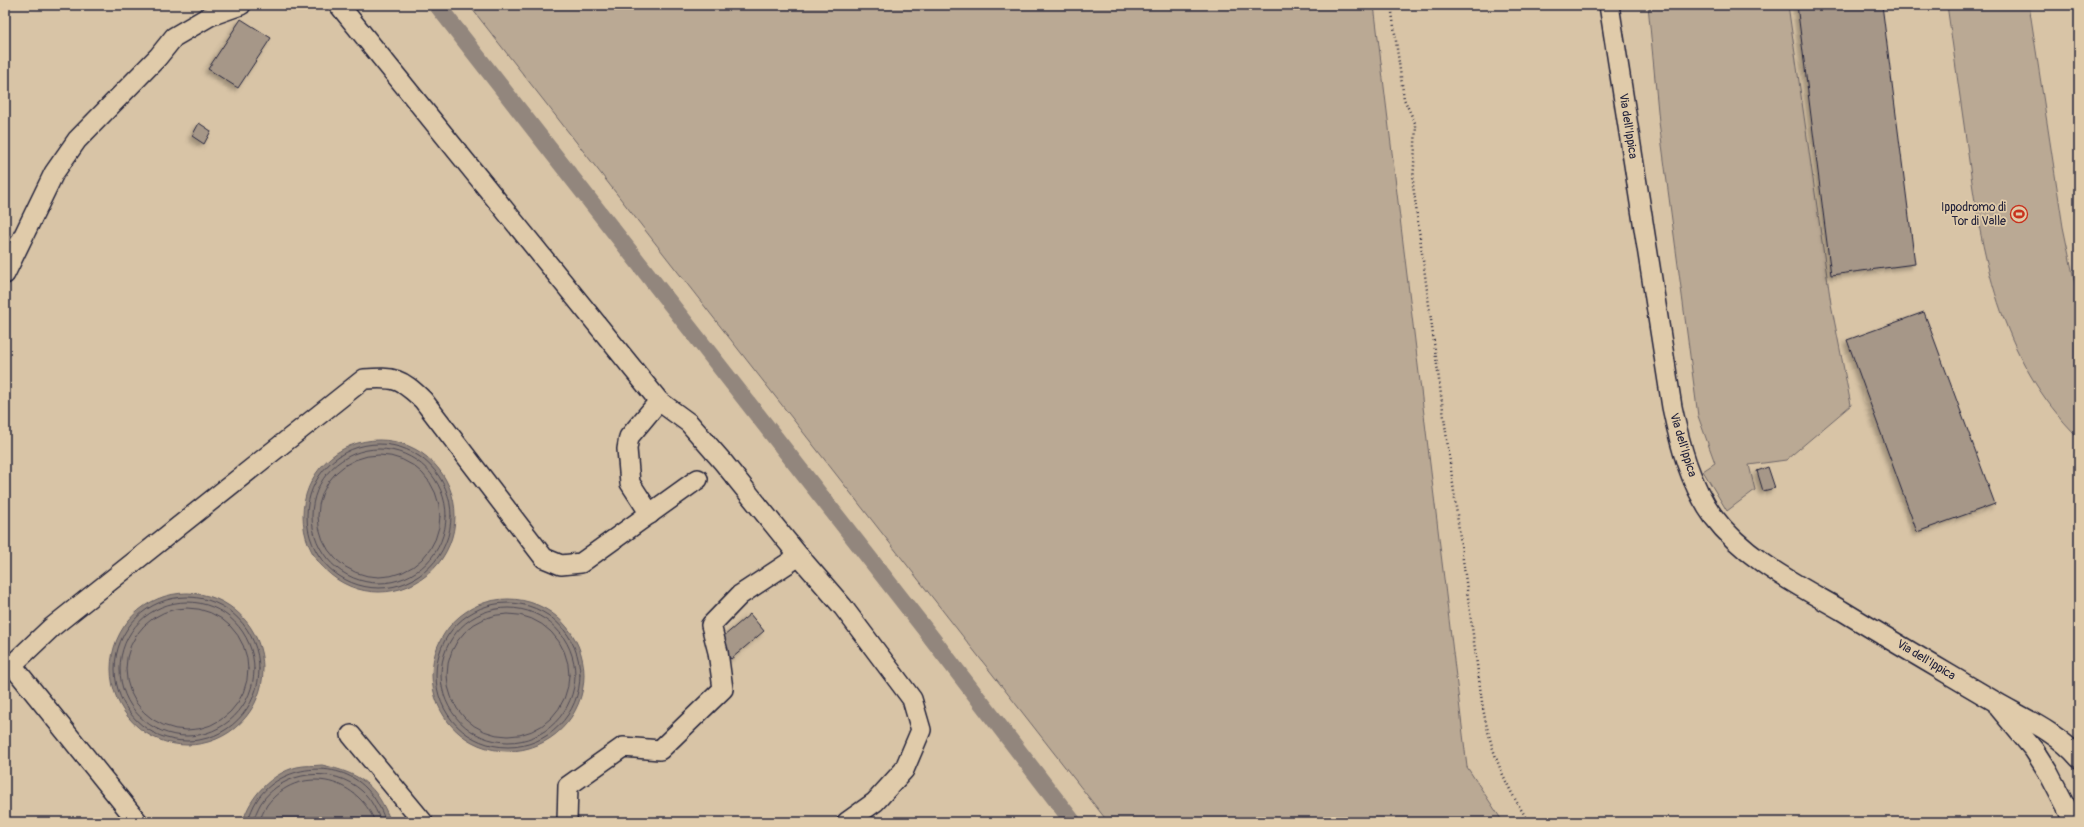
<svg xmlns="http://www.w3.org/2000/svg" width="2084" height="827" viewBox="0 0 2084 827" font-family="Pangolin,sans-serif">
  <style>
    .green { fill: #baa994; stroke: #6e6668 }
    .water { fill: #92867d; stroke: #655e63 }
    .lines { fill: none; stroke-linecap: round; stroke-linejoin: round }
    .shore { stroke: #4f4a55; stroke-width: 1 }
    .canal { stroke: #92867d; stroke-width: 17 }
    .building { fill: #a69788; stroke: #22223b; filter: url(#shadow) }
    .minor-casing { stroke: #22223b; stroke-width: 22 }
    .path { stroke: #22223b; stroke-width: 2.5; stroke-dasharray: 1 3; stroke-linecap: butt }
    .minor { stroke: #e0cbaa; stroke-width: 19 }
    .labels { text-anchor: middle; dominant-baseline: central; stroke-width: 3.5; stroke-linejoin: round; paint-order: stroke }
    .street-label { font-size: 12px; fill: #22223b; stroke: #e0cbaa }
    .poi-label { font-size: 12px; fill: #22223b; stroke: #e0cbaa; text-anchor: end }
  </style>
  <defs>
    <filter id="shadow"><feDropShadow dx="-3.5" dy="3.5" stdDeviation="2" flood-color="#0004"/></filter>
  </defs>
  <rect width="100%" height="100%" fill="#d8c4a6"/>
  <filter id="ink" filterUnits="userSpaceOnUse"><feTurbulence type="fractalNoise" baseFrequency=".025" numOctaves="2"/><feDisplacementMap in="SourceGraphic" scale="8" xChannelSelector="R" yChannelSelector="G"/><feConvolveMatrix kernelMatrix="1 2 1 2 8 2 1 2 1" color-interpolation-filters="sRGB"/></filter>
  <g filter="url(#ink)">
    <g class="green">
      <polygon points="469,5 1374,5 1467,767 1503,822 1108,822"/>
      <polygon points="1648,5 1788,5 1831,304 1851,405 1786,460 1749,465 1755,490 1727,511 1703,471 1715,463 1698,416 1659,122"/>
      <path d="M 1947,5 L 2029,5 L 2063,227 L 2079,303 L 2079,438 C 1999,359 1981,253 1967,146 C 1960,99 1954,52 1947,5 Z"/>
    </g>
    <g class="water">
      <circle cx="379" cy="516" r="76"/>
      <circle cx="187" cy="669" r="76"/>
      <circle cx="508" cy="675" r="76"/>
      <path d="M 322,765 C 361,774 376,784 391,822 L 243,822 C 249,797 272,773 297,767 C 305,765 314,766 322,765 Z"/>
    </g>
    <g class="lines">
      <g class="shore">
        <circle cx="379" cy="516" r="72"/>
        <circle cx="379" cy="516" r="67"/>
        <circle cx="379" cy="516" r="61"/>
        <circle cx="187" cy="669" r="72"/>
        <circle cx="187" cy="669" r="67"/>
        <circle cx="508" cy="675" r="72"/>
        <circle cx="508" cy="675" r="67"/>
        <circle cx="187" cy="669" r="61"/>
        <circle cx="508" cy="675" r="61"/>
        <path d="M 247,822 C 250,815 253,806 257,800 C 280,765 337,758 366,788 C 376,798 381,809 386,822"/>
        <path d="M 252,822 C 255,816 258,808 261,803 C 283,770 333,765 362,791 C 371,799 377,811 381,822"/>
        <path d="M 259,822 C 261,817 264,810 267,805 C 298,764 357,776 375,822"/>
      </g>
      <polyline class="canal" points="437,5 924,628 1073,822"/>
    </g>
    <g class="building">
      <polygon points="1797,5 1882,5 1915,264 1831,275"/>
      <polygon points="241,19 271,38 238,88 208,69"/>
      <polygon points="199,123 211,131 204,144 192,136"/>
      <polygon points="1924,312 1995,504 1917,532 1847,340"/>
      <polygon points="1768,467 1775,488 1763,491 1757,471"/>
      <polygon points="750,614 764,631 731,659 717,642"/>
    </g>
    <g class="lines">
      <g class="minor-casing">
        <g id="minor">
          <polyline points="339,5 659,401 689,423 723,462 799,556 843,607 912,699 921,730 904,770 875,802 847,822"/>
          <path d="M 1609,5 L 1672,407 C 1680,445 1690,484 1713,516 C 1745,559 1796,584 1841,610 C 1890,640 1940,669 1989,698 C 2020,717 2055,730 2079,758"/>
          <polyline points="5,274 54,173 77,140 158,57 174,37 210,16 241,5"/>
          <polyline points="650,514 630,483 627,449 629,437 659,401"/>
          <path d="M 12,665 L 51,628 L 364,379 C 395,377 400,378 423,400 L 544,558 L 561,565 L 581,563 L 698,479"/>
          <polyline points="5,667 12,665 138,822"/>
          <polyline points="1999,708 2034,750 2048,772 2074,822"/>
          <polyline points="351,735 423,822"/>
          <polyline points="567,822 568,786 623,747 660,750 723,689 718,652 711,625 740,595 799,556"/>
        </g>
      </g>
      <g class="path">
        <path d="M 1391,5 L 1404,99 L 1416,125 L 1413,185 L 1482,702 C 1489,747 1504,784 1529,822"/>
        <polyline points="5,11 8,5"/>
      </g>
      <use href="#minor" class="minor"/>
    </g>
  </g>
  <defs>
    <g id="stadium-ring" transform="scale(0.9)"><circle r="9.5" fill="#e0cbaa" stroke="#c8321e" stroke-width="1.5"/><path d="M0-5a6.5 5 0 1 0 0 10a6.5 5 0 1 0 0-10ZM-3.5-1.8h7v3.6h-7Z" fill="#c8321e"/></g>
  </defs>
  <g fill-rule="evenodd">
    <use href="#stadium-ring" x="2019" y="214"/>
  </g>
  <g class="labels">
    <g class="street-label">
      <text transform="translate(1628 126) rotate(81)">Via dell'Ippica</text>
      <text transform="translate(1683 445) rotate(73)">Via dell'Ippica</text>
      <text transform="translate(1926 660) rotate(31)">Via dell'Ippica</text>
    </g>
    <g class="poi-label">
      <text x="2006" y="207">Ippodromo di<tspan x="2006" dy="14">Tor di Valle</tspan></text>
    </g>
  </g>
  <rect width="2084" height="827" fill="none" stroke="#e0cbaa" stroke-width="20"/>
  <rect x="10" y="10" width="2064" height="807" fill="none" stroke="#22223b" stroke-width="1.5" filter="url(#ink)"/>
</svg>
